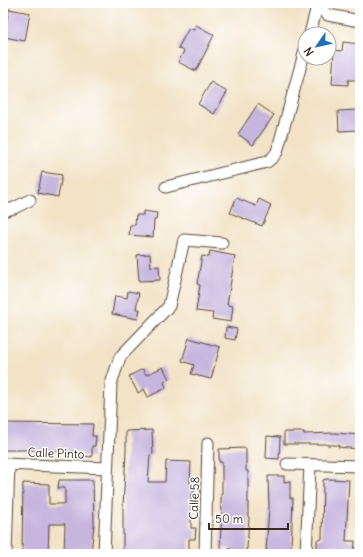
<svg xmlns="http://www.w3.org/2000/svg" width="363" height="557" viewBox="0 0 363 557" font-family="Delius,sans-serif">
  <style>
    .building { fill: #c7b5de }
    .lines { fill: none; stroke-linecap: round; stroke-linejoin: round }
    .street-casing { stroke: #564637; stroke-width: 13 }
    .street { stroke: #fff; stroke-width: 11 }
    .labels { text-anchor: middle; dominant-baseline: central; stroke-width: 3; stroke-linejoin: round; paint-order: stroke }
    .street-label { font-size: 12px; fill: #3b2a1e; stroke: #fff }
  </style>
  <rect width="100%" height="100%" fill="#fff"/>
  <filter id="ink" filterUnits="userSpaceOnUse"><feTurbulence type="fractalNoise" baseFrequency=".025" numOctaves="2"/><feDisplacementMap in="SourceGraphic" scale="8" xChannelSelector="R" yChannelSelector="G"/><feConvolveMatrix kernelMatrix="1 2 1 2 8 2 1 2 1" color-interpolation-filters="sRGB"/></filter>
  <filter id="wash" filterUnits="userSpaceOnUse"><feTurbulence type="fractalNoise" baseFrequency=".012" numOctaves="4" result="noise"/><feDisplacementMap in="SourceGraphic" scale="16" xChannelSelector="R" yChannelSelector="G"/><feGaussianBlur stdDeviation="0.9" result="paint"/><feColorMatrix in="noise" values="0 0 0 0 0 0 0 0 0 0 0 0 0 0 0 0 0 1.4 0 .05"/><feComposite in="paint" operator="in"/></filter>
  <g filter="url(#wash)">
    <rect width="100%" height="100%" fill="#f2e3c7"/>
    <g id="blocks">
      <g class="building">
        <polygon points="9,9 30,13 25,41 4,37"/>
        <polygon points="196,25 214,35 196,71 178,62 184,51 178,48 189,28 194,30"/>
        <polygon points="343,42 359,44 357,80 348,80 348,85 332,84 334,50 342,51"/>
        <polygon points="211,82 227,92 214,114 198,104"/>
        <polygon points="258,104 274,115 253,145 238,134"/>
        <polygon points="358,110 359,130 339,131 338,111"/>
        <polygon points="42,172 62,175 58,197 38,193"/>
        <polygon points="236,198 256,206 259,199 271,205 262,226 230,213"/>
        <polygon points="143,211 157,213 156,220 154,220 153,237 129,235 130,225 135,225 136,215 143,215"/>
        <polygon points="210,251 235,256 227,305 233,306 231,322 212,319 213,313 196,311 200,285 197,284 202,256 209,257"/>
        <polygon points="150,254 151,267 159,266 160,280 139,281 137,255"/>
        <polygon points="128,291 139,293 136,309 140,309 138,319 112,314 115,296 127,298"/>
        <polygon points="226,327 237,329 235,340 225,338"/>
        <polygon points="189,338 220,347 211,379 191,374 194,365 182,361"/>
        <polygon points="163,367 169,379 164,382 166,388 148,397 144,389 138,393 129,376 143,369 146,375"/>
        <polygon points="3,423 93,424 92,436 96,436 95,446 92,446 92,457 82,456 82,453 74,453 74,451 52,451 52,450 3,450"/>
        <polygon points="152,430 153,454 150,455 148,482 165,482 166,461 191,462 190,483 194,483 194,494 191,494 191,528 196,528 195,539 189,539 189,554 123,554 123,507 126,452 126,431"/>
        <polygon points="284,432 304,432 304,434 335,433 360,435 359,449 338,447 339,445 327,445 327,444 284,444"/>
        <polygon points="267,436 280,437 279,459 266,458"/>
        <polygon points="246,448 246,471 248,471 248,517 249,517 247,549 246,549 246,554 230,554 231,549 220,548 222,508 221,508 221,494 222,494 222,462 219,462 219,449"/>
        <polygon points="268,476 284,476 284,482 290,481 290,498 293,498 291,550 287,549 287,554 277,554 277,551 266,551 269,508"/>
        <polygon points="327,479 349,480 346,541 355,541 354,554 321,554 321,549 317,550 317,540 322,539 323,480"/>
        <polygon points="59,480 93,480 94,524 91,554 64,554 65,524 49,524 48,554 22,554 23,483 49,484 49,504 65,504 65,488 58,488"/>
      </g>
    </g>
  </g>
  <g filter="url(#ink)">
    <use href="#blocks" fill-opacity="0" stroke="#564637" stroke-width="1"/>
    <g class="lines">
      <g class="street-casing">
        <g id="street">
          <polyline points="314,3 328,15 360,21"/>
          <polyline points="310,34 317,6"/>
          <polyline points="166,187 267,162 273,157 277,152 305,50"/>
          <polyline points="3,211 14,208 30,200"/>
          <polyline points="3,464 107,468"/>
          <polyline points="287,464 360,466"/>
          <polyline points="6,554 9,464"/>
          <polyline points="104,554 111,384 120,357 169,306 184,240 222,243"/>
          <polyline points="205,554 208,443"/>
          <polyline points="306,554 310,465"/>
        </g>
      </g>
      <use href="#street" class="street"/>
    </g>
  </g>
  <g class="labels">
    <g class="street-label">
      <text transform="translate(56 453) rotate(2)">Calle Pinto</text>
      <text transform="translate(194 498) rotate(-88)">Calle 58</text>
    </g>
  </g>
  <rect width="363" height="557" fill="none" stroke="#fff" stroke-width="16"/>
  <g transform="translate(317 46) rotate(236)"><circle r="19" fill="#ffffff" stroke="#b1aaa5"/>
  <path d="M0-3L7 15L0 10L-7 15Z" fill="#1f6fb2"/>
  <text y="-6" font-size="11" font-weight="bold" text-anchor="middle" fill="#3b2a1e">N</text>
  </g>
  <path d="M209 523v6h79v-6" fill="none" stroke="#3b2a1e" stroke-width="2"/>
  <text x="215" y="523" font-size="12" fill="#3b2a1e" stroke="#ffffff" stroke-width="3" paint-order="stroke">50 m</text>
</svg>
